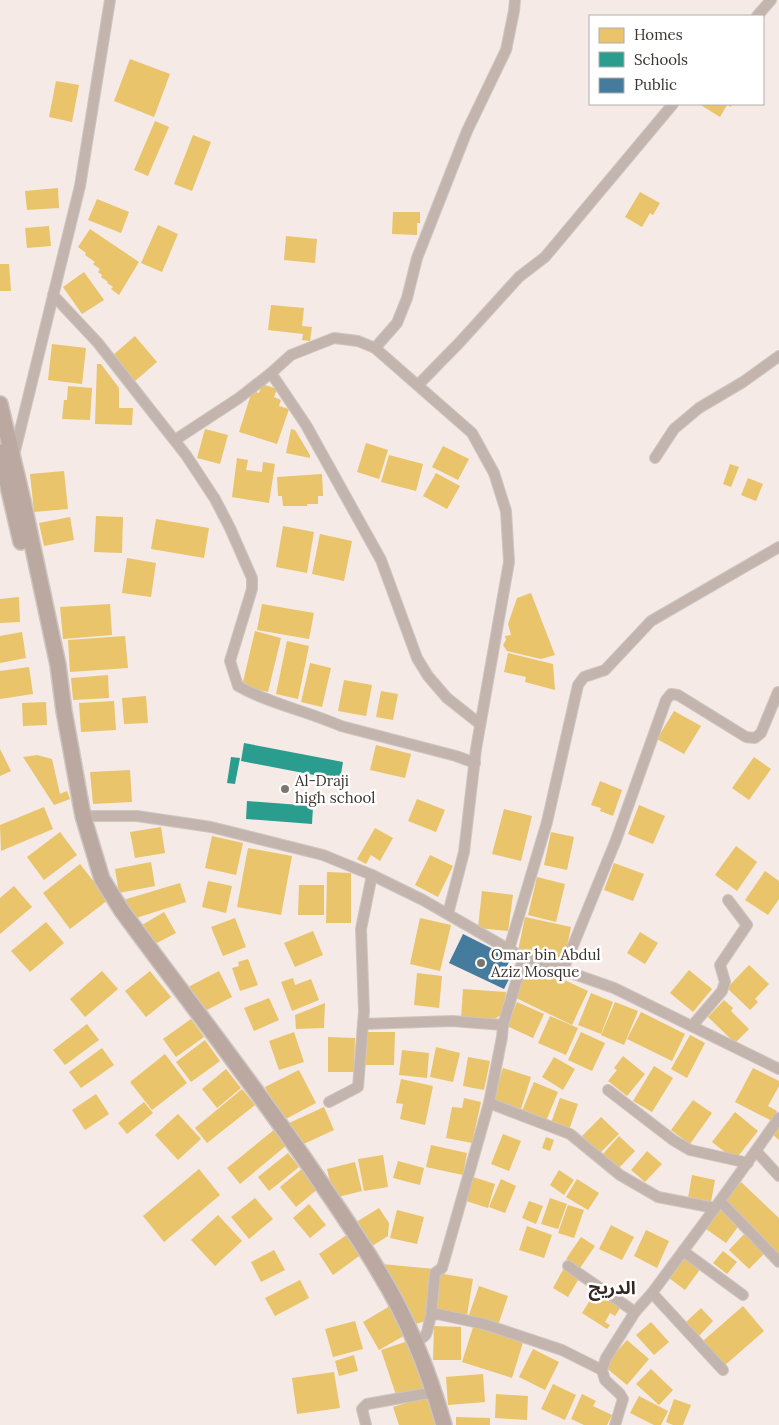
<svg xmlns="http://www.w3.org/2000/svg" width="779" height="1425" viewBox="0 0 779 1425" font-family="Lora,'Noto Sans Arabic',serif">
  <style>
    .homes { fill: #e9c46a }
    .schools { fill: #2a9d8f }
    .public { fill: #457b9d }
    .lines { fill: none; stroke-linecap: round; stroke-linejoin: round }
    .minor-casing { stroke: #cec6c2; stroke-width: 12 }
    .secondary-casing { stroke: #cec6c2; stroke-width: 18 }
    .minor { stroke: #c4b4ae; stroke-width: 10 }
    .secondary { stroke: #bba9a1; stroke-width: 15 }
    .poi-dot { fill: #7c746f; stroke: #fff; stroke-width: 2 }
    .labels { text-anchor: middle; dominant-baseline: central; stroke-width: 5; stroke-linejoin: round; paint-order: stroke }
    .poi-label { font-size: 15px; fill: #3b3430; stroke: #fff; text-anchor: start }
    .quarter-label { font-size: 18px; font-weight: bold; fill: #352621; stroke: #fff }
  </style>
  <rect width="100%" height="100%" fill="#f5eae5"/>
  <g class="homes">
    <polygon points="130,59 170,74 154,117 114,101"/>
    <polygon points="56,81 79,85 72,122 49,117"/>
    <polygon points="699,104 732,104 731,107 727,105 720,117"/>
    <polygon points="155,121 169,127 148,176 134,170"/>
    <polygon points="193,135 211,142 192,191 174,184"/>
    <polygon points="58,188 59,208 27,210 25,191"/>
    <polygon points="640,192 660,203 653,215 650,213 642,227 625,217"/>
    <polygon points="97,199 129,212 121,233 88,220"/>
    <polygon points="393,212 420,212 420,223 417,223 417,235 392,234"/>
    <polygon points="158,225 178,234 162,272 141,263"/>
    <polygon points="49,226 51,246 27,248 25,228"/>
    <polygon points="90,229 139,262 119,295 111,289 113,287 107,283 108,282 101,277 102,275 98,272 100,269 93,264 95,262 85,255 86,253 78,247"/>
    <polygon points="286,236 317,239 315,263 284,260"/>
    <polygon points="0,264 9,264 11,291 0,291"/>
    <polygon points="84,272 104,300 82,314 63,287"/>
    <polygon points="271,305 304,308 302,326 312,327 310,341 302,340 303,334 268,330"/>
    <polygon points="135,336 157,362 135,381 113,355"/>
    <polygon points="52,344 86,348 82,384 48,380"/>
    <polygon points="97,364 101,364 119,388 119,408 133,408 132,425 95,424"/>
    <polygon points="262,384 277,389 274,397 281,400 279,406 289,409 277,444 239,432 252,391 259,393"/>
    <polygon points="68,386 92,388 90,420 62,419 64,400 67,400"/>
    <polygon points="205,429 228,435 220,464 197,458"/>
    <polygon points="291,429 295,430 310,455 310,458 286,453"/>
    <polygon points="366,443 388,450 379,479 357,472"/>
    <polygon points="443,446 469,459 458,480 432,467"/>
    <polygon points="389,455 423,464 416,491 381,482"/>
    <polygon points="237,458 248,460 246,470 262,472 263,462 275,464 269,503 232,497"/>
    <polygon points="730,464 739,467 731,487 723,484"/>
    <polygon points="64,471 68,509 34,512 30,474"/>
    <polygon points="436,473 460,486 447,509 423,496"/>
    <polygon points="322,474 323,496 318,496 318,504 307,504 307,506 283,506 282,496 278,496 277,477"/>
    <polygon points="748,478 763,484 756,501 741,495"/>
    <polygon points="96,516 123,517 122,553 94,552"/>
    <polygon points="70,517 74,540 44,546 39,523"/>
    <polygon points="156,519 209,528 204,558 151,549"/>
    <polygon points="283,526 314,532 307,573 276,567"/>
    <polygon points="320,534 352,541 344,581 312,574"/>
    <polygon points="127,558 156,563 151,597 122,593"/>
    <polygon points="531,593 555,655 541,659 507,651 503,645 506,640 505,636 511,635 508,624 517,598"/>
    <polygon points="19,597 20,622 0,623 0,599"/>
    <polygon points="110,604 112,635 63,639 60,607"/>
    <polygon points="262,604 314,613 309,639 257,630"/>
    <polygon points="255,631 281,638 268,692 242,686"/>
    <polygon points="22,632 26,658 0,663 0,636"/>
    <polygon points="125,636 128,668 70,672 68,640"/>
    <polygon points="287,641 309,646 298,699 276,694"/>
    <polygon points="508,653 553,664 555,690 525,682 526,677 504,672"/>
    <polygon points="310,663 331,668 322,707 301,702"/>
    <polygon points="29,667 33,694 0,699 0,671"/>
    <polygon points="108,675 109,698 73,700 71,678"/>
    <polygon points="344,680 372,685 366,716 338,711"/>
    <polygon points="381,691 398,694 393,720 376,717"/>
    <polygon points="146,696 148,723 124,724 122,698"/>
    <polygon points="114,701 116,730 81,732 79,703"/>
    <polygon points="46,702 47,725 23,726 22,703"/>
    <polygon points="674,711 701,726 684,754 657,739"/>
    <polygon points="376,745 411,754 405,778 370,770"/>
    <polygon points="0,749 11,771 0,776"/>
    <polygon points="37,755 52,759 60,794 67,791 70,799 54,805 23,757"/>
    <polygon points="754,757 771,769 749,800 732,788"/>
    <polygon points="130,770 132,802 93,804 90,772"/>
    <polygon points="600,781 622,790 613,816 600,811 601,808 591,805"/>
    <polygon points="417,799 445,810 436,832 408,821"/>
    <polygon points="639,805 665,816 653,844 628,834"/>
    <polygon points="44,807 53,829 1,851 0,825"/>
    <polygon points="504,809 532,816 521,861 492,854"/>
    <polygon points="161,827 165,853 135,858 130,832"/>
    <polygon points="375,828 393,838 380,861 371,855 366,864 357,859"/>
    <polygon points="60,832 77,855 44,880 27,857"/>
    <polygon points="551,832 574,837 567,870 544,865"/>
    <polygon points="212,836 243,843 236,875 205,868"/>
    <polygon points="736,846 757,862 737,891 715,875"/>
    <polygon points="248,848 292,856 281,915 237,907"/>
    <polygon points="430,855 453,866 438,897 415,885"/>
    <polygon points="151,862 155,886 119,893 115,869"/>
    <polygon points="614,863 644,874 633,901 604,890"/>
    <polygon points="80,864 108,900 70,929 43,893"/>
    <polygon points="765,871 779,881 779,899 768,915 745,900"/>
    <polygon points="327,872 351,873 351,923 326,923"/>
    <polygon points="537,877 565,884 556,922 528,915"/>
    <polygon points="208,881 232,886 226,913 202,907"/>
    <polygon points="180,883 186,902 133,919 120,901"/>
    <polygon points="299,885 324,885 324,915 298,915"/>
    <polygon points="14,886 32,907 0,934 0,898"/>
    <polygon points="482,891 513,895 508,931 478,928"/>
    <polygon points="164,912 176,933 153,945 142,925"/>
    <polygon points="525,917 571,927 564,961 518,951"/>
    <polygon points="235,918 246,947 223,956 211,927"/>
    <polygon points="420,918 451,925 440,971 410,964"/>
    <polygon points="46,922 64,943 30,972 11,951"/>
    <polygon points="313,931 323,955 295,967 284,943"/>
    <polygon points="640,932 658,943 645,964 627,953"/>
    <polygon points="248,959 258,985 240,991 232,968 239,966 238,962"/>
    <polygon points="530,964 588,991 572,1025 514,997"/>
    <polygon points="749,965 769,984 755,999 758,1002 750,1010 727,988"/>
    <polygon points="689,970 712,989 693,1012 670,993"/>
    <polygon points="102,971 118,989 85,1017 70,999"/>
    <polygon points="150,971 171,997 146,1017 125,991"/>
    <polygon points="219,971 232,997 201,1013 188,987"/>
    <polygon points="417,973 442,976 439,1008 414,1005"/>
    <polygon points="293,978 295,985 311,979 319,1000 292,1011 281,982"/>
    <polygon points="463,989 506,992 504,1013 493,1020 461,1018"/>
    <polygon points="591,993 613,1002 601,1034 578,1025"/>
    <polygon points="269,998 279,1020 254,1031 244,1008"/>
    <polygon points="724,1000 733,1008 731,1011 749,1029 735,1043 708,1017"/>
    <polygon points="517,1002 544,1014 533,1038 507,1026"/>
    <polygon points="615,1002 638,1011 624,1045 601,1035"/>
    <polygon points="325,1003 324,1028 296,1029 295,1015"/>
    <polygon points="641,1012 685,1034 672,1061 627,1039"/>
    <polygon points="550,1016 578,1028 566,1055 538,1043"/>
    <polygon points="191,1019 204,1037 176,1057 163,1039"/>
    <polygon points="87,1024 99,1040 65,1065 53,1050"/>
    <polygon points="294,1032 304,1062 279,1070 269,1041"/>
    <polygon points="365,1032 395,1032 394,1065 365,1065"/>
    <polygon points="581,1032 605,1043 592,1071 568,1060"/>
    <polygon points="690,1035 705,1043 687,1078 671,1069"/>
    <polygon points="328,1037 355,1038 354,1072 328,1072"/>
    <polygon points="205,1040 220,1061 191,1082 176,1062"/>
    <polygon points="436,1047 460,1053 453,1082 430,1077"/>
    <polygon points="102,1048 114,1065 81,1088 69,1072"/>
    <polygon points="402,1050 429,1053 427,1078 399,1075"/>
    <polygon points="165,1054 187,1083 152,1110 130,1082"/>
    <polygon points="623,1056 645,1074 627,1096 608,1081 617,1070 614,1068"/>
    <polygon points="468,1057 490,1061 484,1090 463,1086"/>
    <polygon points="554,1057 575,1069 563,1090 542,1077"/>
    <polygon points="654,1066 673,1078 652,1112 633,1101"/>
    <polygon points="503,1068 531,1077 520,1112 492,1102"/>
    <polygon points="753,1068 779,1081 779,1086 768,1106 777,1111 772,1121 735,1102"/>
    <polygon points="226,1069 241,1088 217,1108 202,1089"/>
    <polygon points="299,1070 316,1103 282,1121 265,1087"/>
    <polygon points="401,1079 433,1086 425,1125 400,1119 403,1104 396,1103"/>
    <polygon points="534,1082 558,1092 546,1121 522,1111"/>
    <polygon points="242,1089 255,1105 207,1143 195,1128"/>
    <polygon points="96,1094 109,1114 85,1130 72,1110"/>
    <polygon points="464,1098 481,1102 472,1143 446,1138 452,1107 462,1108"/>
    <polygon points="560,1098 578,1104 569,1130 551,1123"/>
    <polygon points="693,1100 712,1113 690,1144 671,1130"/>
    <polygon points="144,1102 153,1113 127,1134 118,1123"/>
    <polygon points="324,1107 334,1130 297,1147 287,1124"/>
    <polygon points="735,1112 758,1131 735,1160 712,1142"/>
    <polygon points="178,1114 201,1139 178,1160 155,1135"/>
    <polygon points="601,1117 619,1134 600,1153 582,1136"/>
    <polygon points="779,1125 779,1140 772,1134"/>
    <polygon points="275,1129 288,1144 240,1184 227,1168"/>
    <polygon points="503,1134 521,1141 509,1171 491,1164"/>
    <polygon points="619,1136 635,1151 618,1169 603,1154"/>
    <polygon points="546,1137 554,1140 550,1151 542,1148"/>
    <polygon points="431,1145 467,1153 463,1175 426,1167"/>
    <polygon points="647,1151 662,1164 645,1182 631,1170"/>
    <polygon points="288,1153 299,1167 269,1191 258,1177"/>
    <polygon points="383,1155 388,1187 364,1191 358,1159"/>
    <polygon points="398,1161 424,1168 420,1185 393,1178"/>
    <polygon points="355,1162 362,1191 334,1198 327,1169"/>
    <polygon points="303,1168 319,1188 296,1207 280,1187"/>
    <polygon points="199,1169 220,1195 164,1242 143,1216"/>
    <polygon points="559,1170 574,1180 564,1195 550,1185"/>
    <polygon points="692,1175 715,1180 711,1202 688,1198"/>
    <polygon points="473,1177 495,1184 488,1208 466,1201"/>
    <polygon points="501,1179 516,1186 505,1213 489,1207"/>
    <polygon points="577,1179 599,1193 588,1210 566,1197"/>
    <polygon points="741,1182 779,1218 779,1254 723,1201"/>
    <polygon points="255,1198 273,1219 249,1239 231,1217"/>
    <polygon points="550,1198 567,1204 558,1229 541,1224"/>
    <polygon points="529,1201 543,1206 536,1224 522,1218"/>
    <polygon points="309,1204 326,1225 310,1238 293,1218"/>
    <polygon points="568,1205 584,1210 574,1238 558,1233"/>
    <polygon points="379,1208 389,1223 388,1236 369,1248 353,1224"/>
    <polygon points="720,1209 740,1224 726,1243 706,1229"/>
    <polygon points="397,1210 424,1217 417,1244 390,1238"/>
    <polygon points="218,1215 242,1241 215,1266 191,1240"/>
    <polygon points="611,1225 634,1237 622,1260 599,1249"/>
    <polygon points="527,1226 552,1235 544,1258 519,1250"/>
    <polygon points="646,1230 669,1241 657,1268 634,1256"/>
    <polygon points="747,1231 767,1251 749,1269 729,1250"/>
    <polygon points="348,1234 362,1254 333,1275 319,1254"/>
    <polygon points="581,1237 595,1246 580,1268 566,1259"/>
    <polygon points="274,1250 285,1270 261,1282 251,1262"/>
    <polygon points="723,1251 737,1262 727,1274 713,1263"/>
    <polygon points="685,1256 701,1268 685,1290 669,1278"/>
    <polygon points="382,1264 434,1269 426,1321 412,1325"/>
    <polygon points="565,1266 581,1275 568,1297 553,1288"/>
    <polygon points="438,1273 473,1279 467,1315 432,1309"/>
    <polygon points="300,1280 309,1298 275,1316 265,1298"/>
    <polygon points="479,1286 508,1296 498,1325 469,1315"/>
    <polygon points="597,1289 622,1305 615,1316 610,1313 605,1322 610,1325 607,1329 582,1313"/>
    <polygon points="390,1306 407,1334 379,1350 363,1322"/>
    <polygon points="743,1306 764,1331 724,1366 703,1341"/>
    <polygon points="701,1308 713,1321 698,1337 685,1323"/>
    <polygon points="355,1321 363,1349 333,1357 325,1329"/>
    <polygon points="651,1322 669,1342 654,1355 636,1335"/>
    <polygon points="474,1324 524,1339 512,1378 462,1362"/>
    <polygon points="434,1326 461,1327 461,1360 433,1360"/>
    <polygon points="411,1340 427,1388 397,1398 381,1350"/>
    <polygon points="627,1340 649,1359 627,1385 604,1366"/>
    <polygon points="533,1349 559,1362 545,1390 519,1377"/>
    <polygon points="354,1355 358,1371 339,1376 335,1361"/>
    <polygon points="651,1369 673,1390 659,1405 636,1384"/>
    <polygon points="334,1372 340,1408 297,1414 292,1378"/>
    <polygon points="483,1374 485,1402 448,1405 446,1377"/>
    <polygon points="553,1384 576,1395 565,1420 541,1409"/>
    <polygon points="496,1394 528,1396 527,1420 495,1418"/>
    <polygon points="582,1394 596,1401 593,1406 612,1415 607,1425 584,1425 571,1419"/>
    <polygon points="429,1396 438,1425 399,1425 393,1407"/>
    <polygon points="639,1396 668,1411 661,1425 654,1425 630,1413"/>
    <polygon points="674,1399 691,1405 683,1425 673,1425 666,1422"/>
    <polygon points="456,1417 490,1418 490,1425 456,1425"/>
  </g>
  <g class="schools">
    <polygon points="244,743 343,762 340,780 241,761"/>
    <polygon points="231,757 240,758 235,784 227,783"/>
    <polygon points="247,801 313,806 312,824 246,819"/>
  </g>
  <polygon class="public" points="463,934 511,958 505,970 512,973 504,989 449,963"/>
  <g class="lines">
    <g class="minor-casing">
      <g id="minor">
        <polyline points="757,16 771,0"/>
        <path d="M 53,295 L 98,343 L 186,455 L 215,499 L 230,528 L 252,578 L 252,589 L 230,661 L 238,686 C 270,704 307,711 341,726 L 456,756 L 475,763"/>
        <polyline points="375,348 397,323 407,298 417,258 467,131 506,50 514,11 515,0"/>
        <polyline points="271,373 291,355 334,338 358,341 375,348 472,433 494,473 506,511 509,562 476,749 464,852 448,914"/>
        <polyline points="418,385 460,342 519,277 545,257 673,104"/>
        <polyline points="175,440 239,398 271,373 306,425 381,560 417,658 428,676 447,698 480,724"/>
        <polyline points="14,455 80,186 110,0"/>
        <polyline points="655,458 674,429 699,408 743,382 779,356"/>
        <polyline points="83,816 137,816 211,827 323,855 372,875 423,900 517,954 614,988 779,1069"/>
        <polyline points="509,949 547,822 578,685 584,677 605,670 651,621 779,547"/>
        <polyline points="563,970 616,840 666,700 671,694 678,695 746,737 755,738 761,733 778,692"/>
        <polyline points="363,1024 452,1021 503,1025 502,1037 489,1103"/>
        <polyline points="503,1025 524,956"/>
        <polyline points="692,1026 722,991 725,982 720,965 747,925 728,900"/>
        <polyline points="608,1090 673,1140 690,1150 748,1163"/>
        <polyline points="329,1102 358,1087 364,1011 361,929 372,875"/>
        <polyline points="756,1151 779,1176"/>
        <polyline points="720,1201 779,1262"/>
        <polyline points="683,1251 743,1295"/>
        <polyline points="568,1266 635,1312"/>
        <polyline points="652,1293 723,1370"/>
        <polyline points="431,1316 435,1273 442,1268 489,1103 570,1134 620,1175 658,1197 715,1208"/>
        <path d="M 414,1341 C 431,1337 426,1330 431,1316 L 437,1314 L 484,1324 L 562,1350 L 602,1370"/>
        <polyline points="366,1425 362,1409 367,1404 435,1392"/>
        <polyline points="615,1425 623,1399 620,1394 605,1380 602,1370 606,1358 635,1312 652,1293 715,1208 779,1118"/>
      </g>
    </g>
    <g class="secondary-casing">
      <g id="secondary">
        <path d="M 0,404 L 23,501 L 58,665 L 64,711 L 83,816 L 102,879 L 122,911 C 183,994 247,1076 306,1161 C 331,1198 357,1234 379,1272 C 408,1319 429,1372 444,1425"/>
        <polyline points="0,452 21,542"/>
      </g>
    </g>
    <use href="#minor" class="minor"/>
    <use href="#secondary" class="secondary"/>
  </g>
  <g class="poi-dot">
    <circle cx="285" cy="789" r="5"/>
    <circle cx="481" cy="963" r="5"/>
  </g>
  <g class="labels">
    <g class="poi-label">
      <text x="295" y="780">Al-Draji<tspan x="295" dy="17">high school</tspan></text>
      <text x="491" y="954">Omar bin Abdul<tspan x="491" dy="17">Aziz Mosque</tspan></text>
    </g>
    <g class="quarter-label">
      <text x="612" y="1287">الدريج</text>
    </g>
  </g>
  <rect x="589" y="15" width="175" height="90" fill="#ffffff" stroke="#b1aeac"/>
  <rect x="599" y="28" width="25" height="15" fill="#e9c46a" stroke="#b1aeac"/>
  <text x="634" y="40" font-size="15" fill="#3b3430">Homes</text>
  <rect x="599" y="52" width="25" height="15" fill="#2a9d8f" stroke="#b1aeac"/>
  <text x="634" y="65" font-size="15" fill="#3b3430">Schools</text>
  <rect x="599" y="78" width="25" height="15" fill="#457b9d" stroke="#b1aeac"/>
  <text x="634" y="90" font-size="15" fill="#3b3430">Public</text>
</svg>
